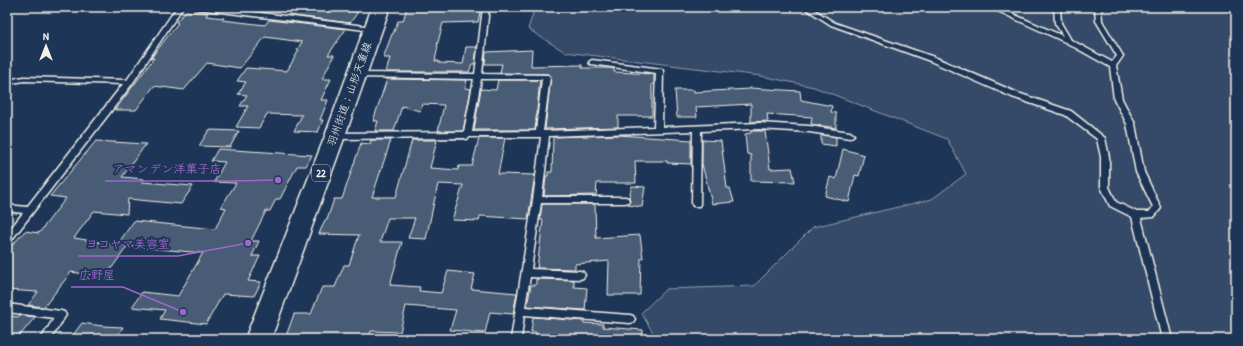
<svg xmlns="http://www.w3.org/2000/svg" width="1243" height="346" viewBox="0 0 1243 346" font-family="'Patrick Hand','Klee One',sans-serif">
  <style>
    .green { fill: #354a67; stroke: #949ea8 }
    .building { fill: #485b74; stroke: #f4f1e8 }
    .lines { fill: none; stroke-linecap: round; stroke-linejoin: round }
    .service-casing { stroke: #f4f1e8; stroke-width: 3 }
    .primary-casing { stroke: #f4f1e8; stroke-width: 3 }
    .service { fill: #1d3557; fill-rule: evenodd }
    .primary { fill: #1d3557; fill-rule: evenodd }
    .labels { text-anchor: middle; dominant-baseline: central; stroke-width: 4; stroke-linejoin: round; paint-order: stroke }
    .shield { fill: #1d3557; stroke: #b4b9bc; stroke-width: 1 }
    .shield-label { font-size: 10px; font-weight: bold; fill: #f4f1e8 }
    .street-label { font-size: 11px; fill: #f4f1e8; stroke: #1d3557 }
    .leader { fill: none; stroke: #9f67cb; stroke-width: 1.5 }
    .callout-dot { fill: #9f67cb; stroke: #1d3557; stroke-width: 1.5 }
    .callout-label { font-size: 12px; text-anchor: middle; font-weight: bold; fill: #9f67cb; stroke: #1d3557; stroke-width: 4; stroke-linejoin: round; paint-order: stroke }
  </style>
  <rect width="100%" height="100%" fill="#1d3557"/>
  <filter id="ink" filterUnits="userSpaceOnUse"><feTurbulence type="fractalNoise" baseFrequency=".025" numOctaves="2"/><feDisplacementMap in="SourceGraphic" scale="8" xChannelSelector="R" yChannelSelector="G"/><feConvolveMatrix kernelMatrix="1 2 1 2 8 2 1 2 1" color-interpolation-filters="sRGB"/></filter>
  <g filter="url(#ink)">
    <polygon class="green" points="535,7 1057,7 1073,11 1071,7 1236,7 1236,339 657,339 641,313 666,289 754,286 813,227 932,199 966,174 947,139 814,87 761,76 565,52 528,29"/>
    <g class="building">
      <polygon points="294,7 315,7 358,12 350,23 288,15"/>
      <polygon points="407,7 481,7 478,22 443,23 437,46 438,46 435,61 439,61 439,63 463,64 466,47 477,47 475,64 472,64 469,72 386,72 390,58 383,58 392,34 393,34 398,21 403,21"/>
      <polygon points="186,11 208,13 206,16 224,18 222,20 265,25 269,20 346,29 328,55 334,55 322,79 331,79 321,100 328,100 320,120 323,120 318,132 294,131 302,115 267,114 259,128 236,127 248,106 240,106 247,95 238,94 246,82 237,81 246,68 287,71 299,50 297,50 302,42 265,37 240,68 207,63 184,90 154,86 136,110 115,110 154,58 151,58 178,23 176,22"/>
      <polygon points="532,50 531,66 582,65 582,68 611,68 614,69 614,72 654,74 654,84 652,84 652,116 618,116 618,127 545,129 551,76 548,74 500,73 502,64 485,64 486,52"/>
      <polygon points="387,79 467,80 465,88 471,89 463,131 438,131 444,105 422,104 420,111 402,106 394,131 375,131 378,121 373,121"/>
      <polygon points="498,80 540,80 535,130 474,130 481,89 496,90"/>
      <polygon points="750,88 800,91 801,100 832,106 831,112 836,113 836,128 811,124 812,117 767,114 768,121 751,122 751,104 696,107 697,117 677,117 675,90 694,90 694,92 750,89"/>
      <polygon points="209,130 239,131 230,147 199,146"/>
      <polygon points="751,131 765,131 770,169 792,168 795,182 751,181 751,155 747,154 745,134 751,133"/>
      <polygon points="619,135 691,140 691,164 667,163 667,161 635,161 636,183 597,183 596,195 544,196 546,176 548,176 548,172 552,172 553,137"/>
      <polygon points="821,135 836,137 836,146 821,144"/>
      <polygon points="479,138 505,138 498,174 535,175 528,219 480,216 479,221 452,220 463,185 438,184 426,239 408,238 415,218 388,218 380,242 402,242 390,285 420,287 419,291 441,293 448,271 475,274 471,289 517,293 513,314 490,312 485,333 450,330 456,310 406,306 400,332 371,331 369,339 285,339 294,314 311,314 322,287 335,287 344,265 349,265 359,235 319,234 325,220 327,220 334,199 342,199 361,143 370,144 371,140 391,140 372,197 396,197 412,140 437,140 430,168 458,170 459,166 472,166"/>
      <polygon points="702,140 721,141 727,188 730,188 734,202 712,204 702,164"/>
      <polygon points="96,141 146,144 122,177 144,179 142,182 193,186 181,204 128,199 127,214 94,211 74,238 117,245 134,221 215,229 226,208 221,207 236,183 214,182 225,162 211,161 218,149 312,155 306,166 297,166 280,199 276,199 270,211 266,211 251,241 259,241 252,256 260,256 248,281 261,282 254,296 223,294 206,324 160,319 165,310 132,307 142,292 178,296 203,253 125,246 127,247 105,277 71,272 44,307 28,305 38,292 7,290 7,251 25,231 39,233 66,198 50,196"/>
      <polygon points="843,149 864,155 859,176 855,175 849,202 825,196 830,177 836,179"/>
      <polygon points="632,186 645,187 642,207 628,205 630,201 629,197"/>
      <polygon points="542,204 595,204 596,238 640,235 643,258 641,258 640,295 608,295 609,261 575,264 575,269 537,268 543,220 540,220"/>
      <polygon points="536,279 574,280 574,287 587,288 585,310 527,306 531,285 536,285"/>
      <polygon points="20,315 35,317 17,339 7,339 7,316 18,317"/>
      <polygon points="533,317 584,321 583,323 603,324 603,327 643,330 643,339 535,339 536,332 531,332"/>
      <polygon points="82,323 102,326 123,327 116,339 70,339"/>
    </g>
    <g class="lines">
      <g class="service-casing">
        <g id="service">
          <polygon points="177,7 183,7 132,84 10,242 7,243 7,233 23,213 7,211 7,205 27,207 123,84 24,81 7,84 7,80 24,77 127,80"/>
          <polygon points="194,7 213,7 373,27 376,29 373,31 197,9"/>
          <path d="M 483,7 L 489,7 L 482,74 L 548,75 L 550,77 L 543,131 L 654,127 L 656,73 L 590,64 L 589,62 L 592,60 L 662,69 L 663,71 L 662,127 L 759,123 L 809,126 L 850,132 L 854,135 L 850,138 L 809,132 L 759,129 L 701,131 L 700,204 L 699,206 L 693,206 L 692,204 L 693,131 L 549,136 L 542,197 L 625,197 L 628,198 L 629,200 L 628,202 L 625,203 L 541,203 L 531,269 L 580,271 L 583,272 L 585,275 L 583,278 L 580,279 L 530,277 L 525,307 L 630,315 L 633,316 L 635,319 L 633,322 L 630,323 L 524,315 L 521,339 L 511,339 L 533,200 L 541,137 L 470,137 L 467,139 L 464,138 L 335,139 L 331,136 L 335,133 L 464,132 L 474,79 L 357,77 L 353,75 L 357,73 L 475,74 ZM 481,79 L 542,79 L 536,131 L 472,132 Z"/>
          <polygon points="803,7 810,7 835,23 934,57 1018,93 1071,111 1105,138 1109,157 1109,187 1116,202 1137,212 1149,212 1153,207 1136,172 1127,124 1114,99 1110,67 1067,43 989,7 997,7 1063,36 1055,23 1054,7 1060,7 1061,23 1071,40 1112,62 1117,56 1096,21 1095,7 1101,7 1102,21 1123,56 1116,66 1122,99 1135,124 1144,172 1161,208 1154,217 1141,218 1172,339 1162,339 1132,217 1110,206 1101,187 1101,157 1097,139 1065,115 1012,97 930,61 831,25"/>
          <polygon points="7,304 61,311 64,312 66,315 51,339 41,339 54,318 7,312"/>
        </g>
      </g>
      <g class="primary-casing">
        <polygon id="primary" points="372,7 390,7 345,136 271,339 245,339 325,136"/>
      </g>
      <use href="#service" class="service"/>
      <use href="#primary" class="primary"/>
    </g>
  </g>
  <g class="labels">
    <rect class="shield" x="312" y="165" width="18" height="16" rx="3"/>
    <g class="shield-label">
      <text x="321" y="173">22</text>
    </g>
    <g class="street-label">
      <text transform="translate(349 94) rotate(-70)">羽州街道；山形天童線</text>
    </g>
  </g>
  <path class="leader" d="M278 180L229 181H105M248 243L178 256H78M183 312L123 287H71"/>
  <g class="callout-dot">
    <circle cx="278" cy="180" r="4"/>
    <circle cx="248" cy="243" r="4"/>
    <circle cx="183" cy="312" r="4"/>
  </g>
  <g class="callout-label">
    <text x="167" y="173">アマンデン洋菓子店</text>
    <text x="128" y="248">ヨコヤマ美容室</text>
    <text x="97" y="279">広野屋</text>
  </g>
  <rect width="1243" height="346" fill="none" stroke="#1d3557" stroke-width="24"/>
  <rect x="12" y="12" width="1219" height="322" fill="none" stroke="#f4f1e8" stroke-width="1.5" filter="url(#ink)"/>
  <g transform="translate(46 46)" stroke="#1d3557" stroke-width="3" paint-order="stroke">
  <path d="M0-3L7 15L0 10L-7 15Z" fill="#f4f1e8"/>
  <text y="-6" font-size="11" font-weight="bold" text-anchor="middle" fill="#f4f1e8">N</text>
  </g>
</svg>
